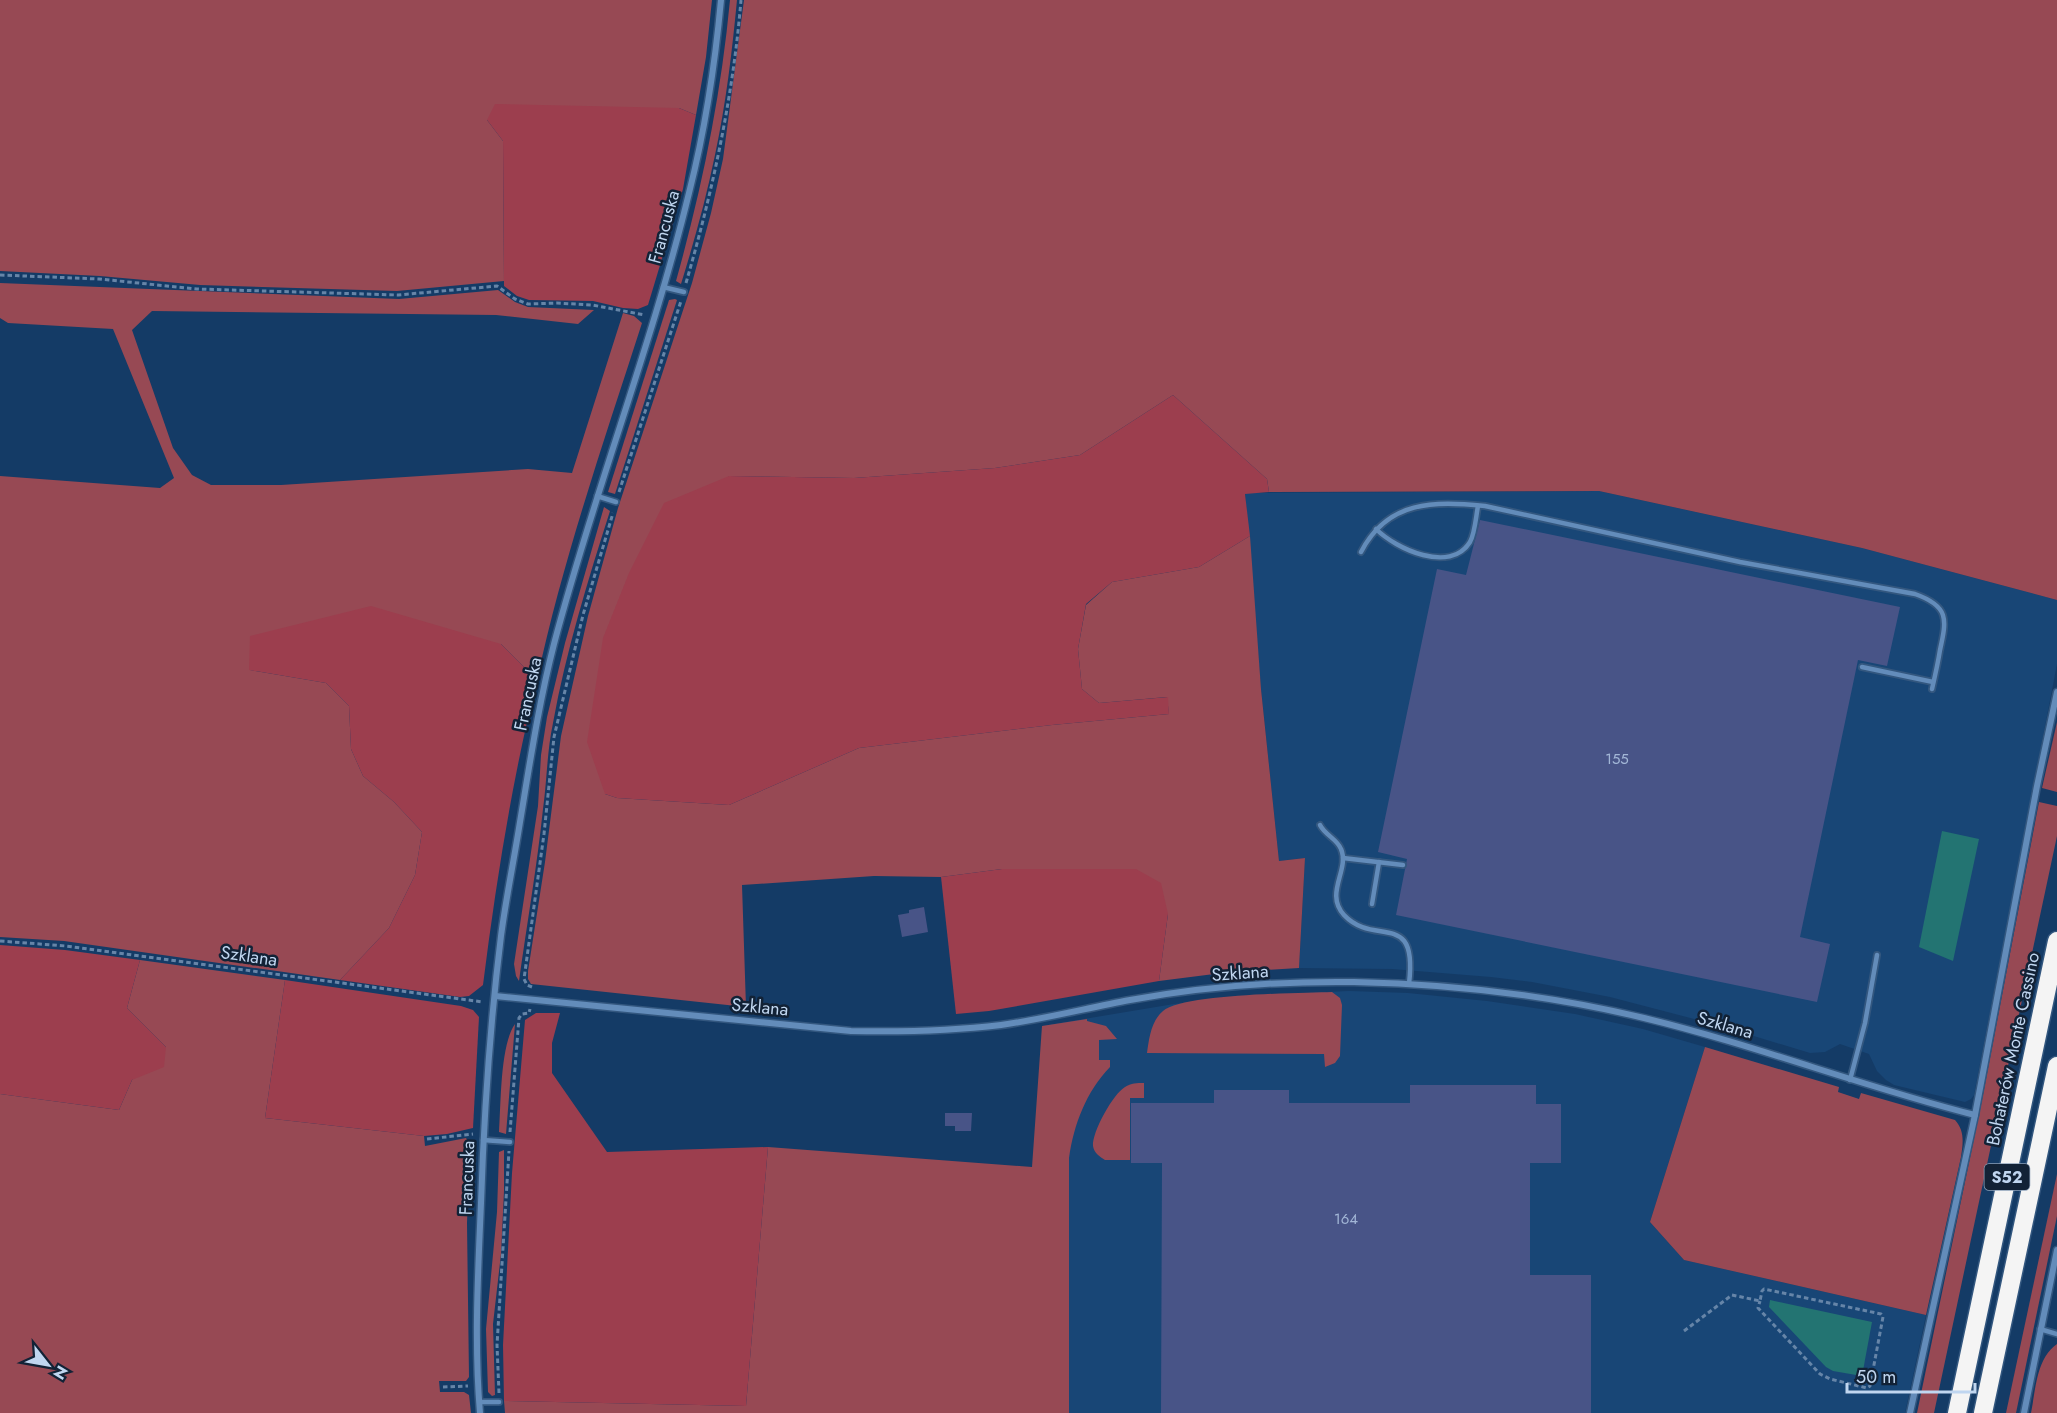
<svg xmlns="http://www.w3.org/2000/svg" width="2057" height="1413" viewBox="0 0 2057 1413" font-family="Jost,sans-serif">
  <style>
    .built { fill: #184676 }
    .green { fill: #974954 }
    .forest { fill: #9c3e4e }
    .water { fill: #237472 }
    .building { fill: #485487 }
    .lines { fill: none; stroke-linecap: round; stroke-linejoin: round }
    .service-casing { stroke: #33577f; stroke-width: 8 }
    .minor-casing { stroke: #33577f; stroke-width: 9 }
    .motorway-casing { stroke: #33577f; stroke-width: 21 }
    .path { stroke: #6685a8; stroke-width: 3; stroke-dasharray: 4.5 3; stroke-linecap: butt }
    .service { stroke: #638cba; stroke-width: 4.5 }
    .minor { stroke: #638cba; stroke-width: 6 }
    .motorway { stroke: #f4f4f4; stroke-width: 18 }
    .labels { text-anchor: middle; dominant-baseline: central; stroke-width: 5; stroke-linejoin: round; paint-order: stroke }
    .number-label { font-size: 15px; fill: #a2b6d6 }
    .shield { fill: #122236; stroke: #8ca0b8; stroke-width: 1.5 }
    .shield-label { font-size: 16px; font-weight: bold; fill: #c0d6f0 }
    .street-label { font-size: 18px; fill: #c0d6f0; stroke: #122236 }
  </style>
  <rect width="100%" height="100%" fill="#143b66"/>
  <g class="built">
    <polygon points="1599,491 1862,548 2057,600 2057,664 1974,1095 1971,1099 1965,1102 1894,1085 1886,1080 1877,1071 1869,1054 1840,1044 1825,1052 1810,1053 1721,1026 1610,997 1532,982 1491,977 1392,969 1299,968 1305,858 1279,861 1261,689 1245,493"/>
    <polygon points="1349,991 1408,993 1487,1001 1575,1014 1643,1029 1705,1047 1650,1222 1684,1260 1926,1315 1905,1413 873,1413 1028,1379 1042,1026 1174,1004 1239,996"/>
  </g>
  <g class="green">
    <polygon points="0,0 712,0 706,57 696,115 679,108 487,120 503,141 504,281 397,291 200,285 100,276 0,271"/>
    <path d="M 730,0 L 737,0 C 732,52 726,104 715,155 C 706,199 694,242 681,284 L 676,281 C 702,188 721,96 730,0 Z"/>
    <polygon points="744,0 2057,0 2057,600 1862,548 1599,491 1269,492 1267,479 1173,395 1080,455 995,468 854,478 729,476 605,794 617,798 729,805 859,748 1052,725 1169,714 1167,697 1099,703 1082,689 1078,649 1086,605 1112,582 1199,567 1250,536 1261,689 1279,861 1305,858 1299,968 1230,972 1159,981 1168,914 1002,869 941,877 874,876 742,885 746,1007 531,984 528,979 528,971 545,862 561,736 588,616 618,508 692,283 711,213 723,159"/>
    <path d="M 0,283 L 399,299 L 498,290 L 515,302 L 528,307 L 594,310 L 578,324 L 496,315 L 152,311 L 132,330 L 173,448 L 192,475 L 211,485 L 281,485 L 528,469 L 572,473 L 623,313 L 634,316 L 642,323 C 604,441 563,559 537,680 L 501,644 L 250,670 L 326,683 L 349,706 L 351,749 L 363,776 L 394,802 L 422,832 L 415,875 L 389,928 L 340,980 L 64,941 L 0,937 L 0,476 L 160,488 L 174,478 L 113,329 L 8,323 L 0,318 Z"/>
    <polygon points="675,299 677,300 615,494 608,492 669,300"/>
    <path d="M 604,507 L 610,511 C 588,580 566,651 553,723 C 547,751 547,780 543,809 C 537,866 527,924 519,981 L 516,976 L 514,964 L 538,806 L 541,755 L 547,717 L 565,643 Z"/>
    <polygon points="2057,722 2057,792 2042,788"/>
    <polygon points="2039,802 2057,806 2057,836 1934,1413 1917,1413 1982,1100"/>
    <polygon points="140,960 285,980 265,1118 424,1136 425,1146 466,1138 470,1145 467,1223 469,1377 466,1381 439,1381 440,1392 464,1392 469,1395 471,1413 0,1413 0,1094 119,1110 132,1080 166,1047 127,1008"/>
    <path d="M 1332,992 L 1340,998 L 1342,1005 L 1340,1056 L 1335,1063 L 1325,1067 L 1324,1054 L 1147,1053 C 1149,1039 1151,1021 1163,1011 C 1182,994 1301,993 1332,992 Z"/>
    <path d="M 1087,1019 L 1087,1021 L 1106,1026 L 1117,1039 L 1099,1040 L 1099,1060 L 1110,1060 L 1110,1067 C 1086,1092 1074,1124 1069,1158 L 1069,1413 L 505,1413 L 504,1401 L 746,1406 L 768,1147 L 1032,1167 L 1042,1026 Z"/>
    <path d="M 515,1024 L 506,1134 L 499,1132 C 501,1105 500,1045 515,1024 Z"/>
    <path d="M 1705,1047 L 1839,1087 L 1838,1092 L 1859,1099 L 1861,1093 L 1955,1120 C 1965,1131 1963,1143 1961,1157 L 1926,1315 L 1684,1260 L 1650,1222 Z"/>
    <path d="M 1144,1083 L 1144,1098 L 1130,1098 L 1130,1160 L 1105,1160 C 1100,1157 1094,1153 1093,1146 C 1092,1132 1113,1094 1125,1087 C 1131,1083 1137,1083 1144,1083 Z"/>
    <polygon points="504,1150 504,1191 501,1254 493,1324 495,1395 492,1396 488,1392 486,1329 497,1212 499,1152"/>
    <polygon points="2057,1174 2057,1216 2016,1413 2006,1413"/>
    <path d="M 2057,1344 L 2057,1413 L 2031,1413 C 2036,1389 2036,1359 2057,1344 Z"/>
  </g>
  <g class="forest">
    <polygon points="495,104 679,108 696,115 683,189 648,305 638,309 623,308 593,301 529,300 517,296 504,286 503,141 487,120"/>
    <polygon points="1173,395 1267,479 1269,492 1245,494 1250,536 1199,567 1112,582 1086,604 1078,649 1082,689 1099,703 1168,697 1169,714 1052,725 859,748 729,805 617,798 605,794 587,742 603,638 629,573 664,503 729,476 854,478 995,468 1080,455"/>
    <path d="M 371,606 L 501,644 L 537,680 C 512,780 496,882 483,985 L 469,996 L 460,997 L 340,980 L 389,928 L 415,875 L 422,832 L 394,802 L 363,776 L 351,749 L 349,706 L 326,683 L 249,670 L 250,636 Z"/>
    <polygon points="1002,869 1136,869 1161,883 1168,914 1159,981 989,1011 956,1014 941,877"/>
    <polygon points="0,945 65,950 140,960 127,1008 166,1047 164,1067 132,1080 119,1110 0,1094"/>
    <polygon points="285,980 461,1006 473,1010 479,1017 473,1128 447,1134 424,1136 265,1118"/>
    <polygon points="536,1013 560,1013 552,1043 552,1073 607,1152 768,1147 746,1406 504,1401 503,1345 512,1173 525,1020"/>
  </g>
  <g class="water">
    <polygon points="1942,831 1979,839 1953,961 1919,947"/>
    <polygon points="1770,1300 1872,1322 1862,1376 1833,1371 1826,1367 1769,1307"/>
  </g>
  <g class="building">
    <polygon points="1480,520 1900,607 1887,666 1858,660 1800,937 1830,944 1817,1002 1396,915 1407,859 1378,852 1437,569 1466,575"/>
    <polygon points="924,907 928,932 902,937 898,915 909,913 909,910"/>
    <polygon points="1410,1085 1536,1085 1536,1104 1561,1104 1561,1163 1530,1163 1530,1275 1591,1275 1591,1413 1161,1413 1162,1163 1131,1163 1131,1103 1214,1103 1214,1090 1289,1090 1289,1103 1410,1103"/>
    <polygon points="945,1113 972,1113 971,1131 955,1131 955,1126 945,1126"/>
  </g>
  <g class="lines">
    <g class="service-casing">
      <g id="service">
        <polyline points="663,287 684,292"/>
        <polyline points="597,496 616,502"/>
        <path d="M 1376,529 C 1396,549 1450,574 1470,542 C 1475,533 1476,516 1478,506"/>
        <path d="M 1361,552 C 1388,500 1434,501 1485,506 L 1740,562 L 1915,594 C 1949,606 1947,619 1940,650 C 1938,663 1935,676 1932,689"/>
        <polyline points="1862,667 1933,682"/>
        <path d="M 1320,825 C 1325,835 1337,839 1341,849 C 1350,870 1324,893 1344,915 C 1375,948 1418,908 1409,984"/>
        <polyline points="1343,858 1403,865"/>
        <polyline points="1372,904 1379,862"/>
        <polyline points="1850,1080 1865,1023 1877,955"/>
        <polyline points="483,1140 510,1142"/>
        <polyline points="2040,1329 2057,1334"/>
        <polyline points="479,1402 499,1402"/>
      </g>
    </g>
    <g class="minor-casing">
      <g id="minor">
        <path d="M 495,996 L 851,1031 C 901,1032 951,1031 1001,1025 C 1044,1019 1087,1008 1130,1000 C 1202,987 1281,981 1354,982 C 1451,984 1549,995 1644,1018 C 1756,1045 1863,1087 1975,1115"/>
        <path d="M 480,1413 C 474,1343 478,1273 481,1203 C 484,1114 490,1024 501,936 C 506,898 514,860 520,822 C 530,762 539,702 554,644 C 594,492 652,345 689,193 C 705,130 715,65 721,0"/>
        <polyline points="1910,1413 1975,1115 2037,786 2057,692"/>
        <polyline points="2024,1413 2057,1250"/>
      </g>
    </g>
    <g class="motorway-casing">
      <g id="motorway">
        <polyline points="1957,1413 2057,941"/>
        <polyline points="1983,1413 2057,1066"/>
      </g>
    </g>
    <g class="path">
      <polyline points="0,275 99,279 197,289 398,295 497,286 515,299 528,304 557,303 592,305 645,315"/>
      <path d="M 686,283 C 713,190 733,97 741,0"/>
      <polyline points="619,492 681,301"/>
      <polyline points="0,941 66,946 483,1002"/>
      <polyline points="532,987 527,985 524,979 544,834 554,737 583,615 613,513"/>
      <polyline points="510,1132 519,1018 522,1014 529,1013 530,1009"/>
      <polyline points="427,1139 473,1134"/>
      <polyline points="1684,1331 1732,1295 1760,1301 1762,1291 1764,1289 1881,1314 1883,1317 1870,1386 1867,1388 1830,1379 1820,1374 1758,1308 1760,1301"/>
      <polyline points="443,1387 468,1386"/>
      <polyline points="499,1393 497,1345 509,1151"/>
    </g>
    <use href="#service" class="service"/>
    <use href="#minor" class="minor"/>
    <use href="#motorway" class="motorway"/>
  </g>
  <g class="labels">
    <g class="number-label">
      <text x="1617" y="759">155</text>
      <text x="1346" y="1219">164</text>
    </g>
    <rect class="shield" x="1984.5" y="1164" width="45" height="26" rx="4.5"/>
    <g class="shield-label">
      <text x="2007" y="1177">S52</text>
    </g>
    <g class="street-label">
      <text transform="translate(664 227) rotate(-75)">Francuska</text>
      <text transform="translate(528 694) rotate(-78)">Francuska</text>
      <text transform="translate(249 956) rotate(8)">Szklana</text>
      <text transform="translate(1240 973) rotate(-4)">Szklana</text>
      <text transform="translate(760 1007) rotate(5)">Szklana</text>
      <text transform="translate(1725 1025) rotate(16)">Szklana</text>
      <text transform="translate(2013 1049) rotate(-78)">Bohaterów Monte Cassino</text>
      <text transform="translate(467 1178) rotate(-88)">Francuska</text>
    </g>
  </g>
  <g transform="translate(48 1365) rotate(121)" stroke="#122236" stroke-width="4.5" paint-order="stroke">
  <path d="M0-4.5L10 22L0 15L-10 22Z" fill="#c0d6f0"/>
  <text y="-9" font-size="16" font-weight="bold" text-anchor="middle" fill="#c0d6f0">N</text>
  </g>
  <path d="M1847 1383v9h128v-9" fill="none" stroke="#c0d6f0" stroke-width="3"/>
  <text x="1856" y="1383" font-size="18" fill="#c0d6f0" stroke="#122236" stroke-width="4.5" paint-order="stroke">50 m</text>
</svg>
